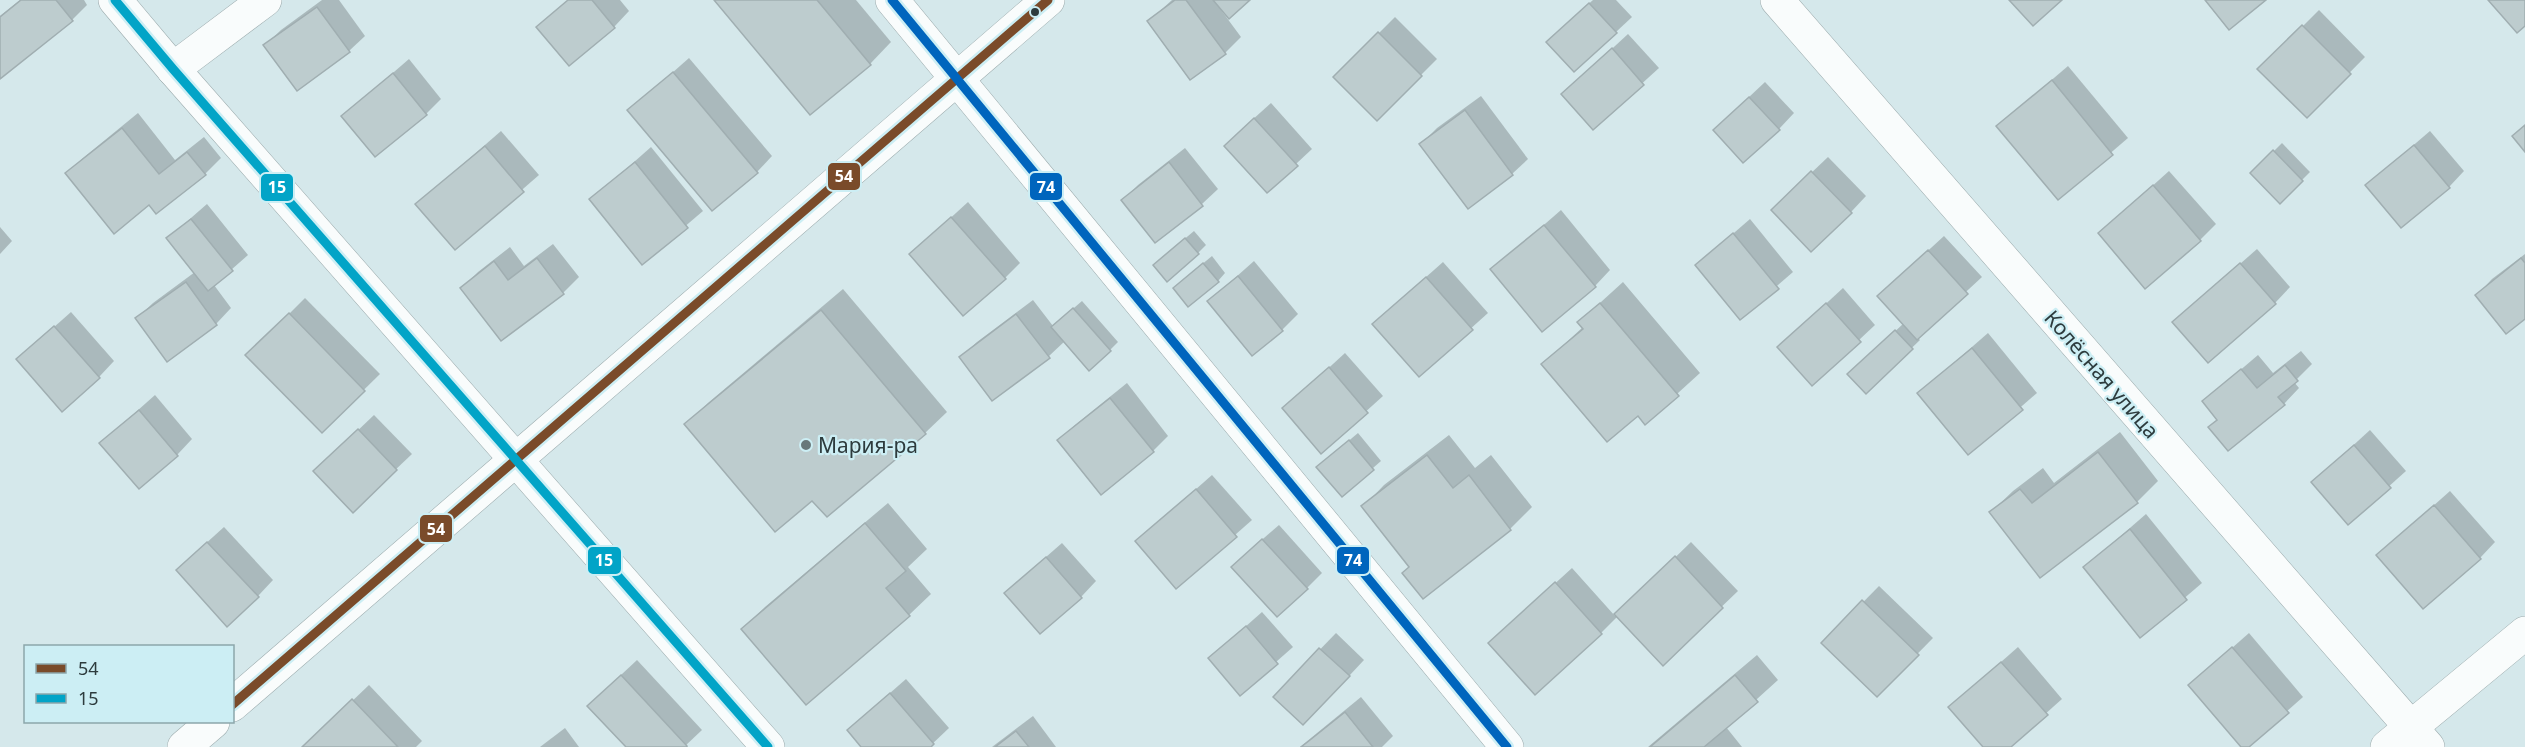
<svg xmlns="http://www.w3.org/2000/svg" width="2525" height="747" viewBox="0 0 2525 747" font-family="'Noto Sans',sans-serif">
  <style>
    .shadow { fill: #0003 }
    .building { fill: #bdccce; stroke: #a0aeb1; stroke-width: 1.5 }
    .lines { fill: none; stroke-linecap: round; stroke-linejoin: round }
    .minor-casing { stroke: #9cabad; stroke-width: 34 }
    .minor { stroke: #f9fcfc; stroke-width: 33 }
    .bus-1-casing { stroke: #cceef4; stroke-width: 14 }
    .bus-2-casing { stroke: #cceef4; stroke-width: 14 }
    .bus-3-casing { stroke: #cceef4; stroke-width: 14 }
    .bus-1 { stroke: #7a4b2a; stroke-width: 9 }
    .bus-2 { stroke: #02a4c7; stroke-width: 9 }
    .bus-3 { stroke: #0065bd; stroke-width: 9 }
    .bus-dot { fill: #2d3b3d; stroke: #cceef4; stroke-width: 2 }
    .poi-dot { fill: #68787a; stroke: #cceef4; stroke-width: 2 }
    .labels { text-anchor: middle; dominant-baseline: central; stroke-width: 4.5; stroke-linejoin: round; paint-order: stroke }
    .street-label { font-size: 21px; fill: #2d3b3d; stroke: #cceef4 }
    .poi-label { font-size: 21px; fill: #2d3b3d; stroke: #cceef4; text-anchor: start }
    .line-badge { stroke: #cceef4; stroke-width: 2 }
    .badge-label { font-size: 16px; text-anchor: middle; font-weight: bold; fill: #fff }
  </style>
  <rect width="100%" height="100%" fill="#d5e8eb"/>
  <g class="shadow">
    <polygon points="20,0 84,0 87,5 72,20 0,77 0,16"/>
    <polygon points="322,0 339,0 365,36 349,51 265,45 281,30"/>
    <polygon points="568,0 620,0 629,11 614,27 538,27"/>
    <polygon points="716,0 856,0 891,42 870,64"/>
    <polygon points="1172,0 1248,0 1221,10 1241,37 1225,53 1191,78 1149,21"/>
    <polygon points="1593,0 1616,0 1632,17 1616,32 1564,26"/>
    <polygon points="2319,10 2365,57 2307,116 2260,69"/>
    <polygon points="1395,17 1437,59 1377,119 1335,77"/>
    <polygon points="1628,34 1659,68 1593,128 1563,94"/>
    <polygon points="689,58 772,156 757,172 629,111"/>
    <polygon points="409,59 441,99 426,114 343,116"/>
    <polygon points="2068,66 2128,138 2058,198 1998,126"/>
    <polygon points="1765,82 1794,113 1779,129 1730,115"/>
    <polygon points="1481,96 1528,159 1512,174 1421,144 1437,128"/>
    <polygon points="1271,103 1312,149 1267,191 1241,130"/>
    <polygon points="138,113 175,160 204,137 221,158 205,174 157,212 150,203 67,173 83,158"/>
    <polygon points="501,131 539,175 455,248 417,204"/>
    <polygon points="2430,131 2464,171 2449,187 2367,185"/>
    <polygon points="2282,143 2310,172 2280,202 2252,173"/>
    <polygon points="651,147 703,211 642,263 591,200"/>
    <polygon points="1185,148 1218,189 1202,204 1155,241 1123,200 1138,185"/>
    <polygon points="1828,157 1866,196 1851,212 1788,195"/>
    <polygon points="2169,171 2216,224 2200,240 2100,233"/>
    <polygon points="968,202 1020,263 1005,278 911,254"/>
    <polygon points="207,204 248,255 214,285 231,308 216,324 137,318 153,303 195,272 168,238"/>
    <polygon points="1561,210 1610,270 1595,286 1492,270"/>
    <polygon points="1750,219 1793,272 1740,318 1697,265"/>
    <polygon points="0,227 12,241 0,254"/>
    <polygon points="1194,231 1206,245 1198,253 1163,257"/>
    <polygon points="1944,236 1982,277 1917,337 1920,340 1866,392 1857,367 1904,323 1895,281"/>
    <polygon points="553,244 579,277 563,293 502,339 462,288 478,272 510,247 524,266"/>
    <polygon points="2257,249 2290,287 2275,303 2174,322"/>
    <polygon points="2525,254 2525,317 2477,295 2492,279"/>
    <polygon points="1212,256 1225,273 1218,281 1183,280"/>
    <polygon points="1254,261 1298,314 1282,330 1209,301"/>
    <polygon points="1443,262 1488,313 1419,375 1390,309"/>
    <polygon points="1623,282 1700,373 1645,423 1638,414 1543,364 1583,327 1579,322"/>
    <polygon points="1843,288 1875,325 1812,384 1779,347"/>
    <polygon points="843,289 947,412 925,433 812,499 686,425 708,403"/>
    <polygon points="305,298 380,374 322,431 248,355"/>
    <polygon points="1033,300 1053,326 1082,301 1118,342 1110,350 1065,341 1049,356 993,399 961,357 977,342"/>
    <polygon points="71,312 114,361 99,377 18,359"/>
    <polygon points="1988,333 2037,393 1968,453 1919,393"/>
    <polygon points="2301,351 2312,364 2294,382 2299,388 2284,404 2218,419 2204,401 2258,355 2273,373"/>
    <polygon points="1345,353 1383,396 1321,452 1284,409"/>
    <polygon points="1127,383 1168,436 1153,451 1059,440 1075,425"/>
    <polygon points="155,395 192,439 177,455 101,443"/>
    <polygon points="374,415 412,454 353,510 331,456"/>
    <polygon points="2370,430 2406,471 2348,523 2313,482"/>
    <polygon points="2120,432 2158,481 2137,502 1991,512 2013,491 2043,468 2054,483"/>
    <polygon points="1358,433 1381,461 1342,495 1326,460"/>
    <polygon points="1449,435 1475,468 1491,455 1532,507 1510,529 1423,597 1410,567 1363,507 1384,485"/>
    <polygon points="1212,475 1252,520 1176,587 1137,541"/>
    <polygon points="2450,491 2495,542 2480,558 2378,555"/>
    <polygon points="888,503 927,549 908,567 931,594 909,615 743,629 765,607"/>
    <polygon points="2146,514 2202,583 2140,636 2085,567"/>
    <polygon points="1279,525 1322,573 1307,588 1249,551"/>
    <polygon points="224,527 273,580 258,596 193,555"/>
    <polygon points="1691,542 1738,591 1663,663 1618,616 1601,633 1506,628 1572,568 1615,616"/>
    <polygon points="1062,543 1096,581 1081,597 1022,578"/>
    <polygon points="1879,586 1933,638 1877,695 1823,643"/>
    <polygon points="1262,612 1293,647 1241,693 1210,658"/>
    <polygon points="1336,633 1364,660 1319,708 1275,696"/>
    <polygon points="2249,633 2303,697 2246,747 2243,747 2190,685"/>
    <polygon points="2018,647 2062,699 2008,747 1985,747 1950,707"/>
    <polygon points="1757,655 1778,680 1726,727 1742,747 1648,747"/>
    <polygon points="637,660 702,730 684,747 628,747 605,690"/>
    <polygon points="906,679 949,728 929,747 863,747 865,715"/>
    <polygon points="369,685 422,741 416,747 304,747"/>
    <polygon points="1361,697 1393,736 1382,747 1300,747"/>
    <polygon points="1033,716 1056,747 992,747"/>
    <polygon points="565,728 579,747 540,747"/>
  </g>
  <g class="building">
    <polygon points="21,0 56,0 73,21 0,79 0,17"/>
    <polygon points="568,0 592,0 615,28 569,66 536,27"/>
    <polygon points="714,0 817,0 871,65 810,115"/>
    <polygon points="1175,0 1186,0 1226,54 1190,80 1147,21"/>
    <polygon points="1213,0 1250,0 1229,19"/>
    <polygon points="2009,0 2062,0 2033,26"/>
    <polygon points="2205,0 2266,0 2229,30"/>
    <polygon points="2488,0 2525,0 2525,26 2517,33"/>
    <polygon points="1589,3 1617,33 1574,72 1546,42"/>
    <polygon points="317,7 350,52 297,91 263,45"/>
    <polygon points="2302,25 2351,74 2307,118 2257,69"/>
    <polygon points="1378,32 1422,76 1377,121 1333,77"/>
    <polygon points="1612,48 1644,85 1593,130 1561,94"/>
    <polygon points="673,72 758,173 712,211 627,110"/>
    <polygon points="393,73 427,115 375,157 341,116"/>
    <polygon points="2052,80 2113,155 2058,200 1996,126"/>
    <polygon points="1749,97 1780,130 1743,163 1713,130"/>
    <polygon points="1465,110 1513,175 1468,209 1419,144"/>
    <polygon points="1254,118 1298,166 1267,193 1224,146"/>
    <polygon points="2525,125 2525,152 2512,136"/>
    <polygon points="122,128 159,174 187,152 206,175 156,214 149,205 114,234 65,173"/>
    <polygon points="2414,145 2450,188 2401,228 2365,185"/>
    <polygon points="485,146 524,192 455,250 415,204"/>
    <polygon points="2273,150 2303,181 2280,204 2250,173"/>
    <polygon points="635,162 688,228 642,265 589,199"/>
    <polygon points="1169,162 1203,206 1155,243 1121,200"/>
    <polygon points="1811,171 1852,213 1811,252 1771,210"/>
    <polygon points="2153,185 2201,241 2145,289 2098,233"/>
    <polygon points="951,217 1006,279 963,316 909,254"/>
    <polygon points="191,219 233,271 208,291 166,238"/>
    <polygon points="1544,225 1596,287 1542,332 1490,269"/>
    <polygon points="1733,233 1779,289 1740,320 1695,265"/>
    <polygon points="1185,238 1199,254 1167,282 1153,265"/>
    <polygon points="1928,250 1968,294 1917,340 1877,296"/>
    <polygon points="537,258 564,294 501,341 460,288 494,261 508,280"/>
    <polygon points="2521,258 2525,263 2525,319 2506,334 2475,295"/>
    <polygon points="1203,263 1219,282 1188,307 1173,288"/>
    <polygon points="2240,263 2276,304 2208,363 2172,322"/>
    <polygon points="1238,276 1283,331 1252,356 1207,301"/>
    <polygon points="1426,277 1473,330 1419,377 1372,324"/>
    <polygon points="186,282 217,325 167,362 135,318"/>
    <polygon points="1600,303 1679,396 1645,425 1638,416 1607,442 1541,364 1583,329 1577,322"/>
    <polygon points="1826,303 1861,342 1812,386 1777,347"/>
    <polygon points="1073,308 1111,351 1089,371 1051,327"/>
    <polygon points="821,310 926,434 827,517 812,501 775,532 684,424"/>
    <polygon points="289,313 365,391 322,433 245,355"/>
    <polygon points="1016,314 1050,358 992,401 959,357"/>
    <polygon points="54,326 100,378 62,412 16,359"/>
    <polygon points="1895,330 1913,349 1866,394 1847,374"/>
    <polygon points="1972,348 2023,410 1968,455 1917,393"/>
    <polygon points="2285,365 2298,381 2278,397 2285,405 2228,451 2208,427 2217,420 2202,401 2241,369 2257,388"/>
    <polygon points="1329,367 1368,413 1321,454 1282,408"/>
    <polygon points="1110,398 1154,452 1101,495 1057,440"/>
    <polygon points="139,410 178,456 139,489 99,443"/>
    <polygon points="358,429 397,470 353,513 313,471"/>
    <polygon points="1349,440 1374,470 1342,497 1316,467"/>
    <polygon points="2354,445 2391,488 2348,525 2311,482"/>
    <polygon points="2098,452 2138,503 2040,578 1989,512 2020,489 2032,503"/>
    <polygon points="1427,455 1453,488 1469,475 1511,530 1423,599 1402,573 1409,567 1361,506"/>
    <polygon points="1196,489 1237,537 1176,589 1135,541"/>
    <polygon points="2434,505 2481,559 2423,609 2376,555"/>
    <polygon points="865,523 906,571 886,588 910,616 806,705 741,629"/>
    <polygon points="2130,529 2187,600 2140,638 2083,567"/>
    <polygon points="1262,539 1308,589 1277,617 1231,567"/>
    <polygon points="207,542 259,597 227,627 176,570"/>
    <polygon points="1675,556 1723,608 1663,666 1614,614"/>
    <polygon points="1046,557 1082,598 1040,634 1004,593"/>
    <polygon points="1555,582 1602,634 1535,695 1488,643"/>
    <polygon points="1862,600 1919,655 1877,697 1821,643"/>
    <polygon points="1246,626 1278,664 1240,696 1208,658"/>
    <polygon points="2232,647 2289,713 2249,747 2241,747 2188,685"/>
    <polygon points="1319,648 1350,676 1303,725 1273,697"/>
    <polygon points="2001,662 2048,715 2011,747 1983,747 1948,707"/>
    <polygon points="621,675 687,746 687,747 626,747 587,706"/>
    <polygon points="1735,675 1758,702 1704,747 1650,747"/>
    <polygon points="890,693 934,744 931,747 861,747 847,730"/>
    <polygon points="352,699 398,747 302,747"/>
    <polygon points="1345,712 1373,747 1301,747 1310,740"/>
    <polygon points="1016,731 1029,747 995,747"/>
  </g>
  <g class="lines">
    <g class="minor-casing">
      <g id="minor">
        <polyline points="115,0 173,69 768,747"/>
        <polyline points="892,0 1507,747"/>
        <polyline points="1777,0 2428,747"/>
        <polyline points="173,69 265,0"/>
        <polyline points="232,705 1048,0"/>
        <polyline points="184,747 213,722"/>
        <polyline points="2387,747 2525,633"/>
      </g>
    </g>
    <use href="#minor" class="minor"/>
    <g class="bus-1-casing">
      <polyline id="bus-1" points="232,705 1048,0"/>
    </g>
    <g class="bus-2-casing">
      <polyline id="bus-2" points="115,0 173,69 768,747"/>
    </g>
    <g class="bus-3-casing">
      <polyline id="bus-3" points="892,0 1507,747"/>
    </g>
    <use href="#bus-1" class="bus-1"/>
    <use href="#bus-2" class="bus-2"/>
    <use href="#bus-3" class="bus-3"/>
  </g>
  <circle class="bus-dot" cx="1035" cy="12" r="5"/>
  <circle class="poi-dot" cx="806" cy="445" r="6"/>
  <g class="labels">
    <g class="street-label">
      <text transform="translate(2102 374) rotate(49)">Колёсная улица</text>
    </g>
    <g class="poi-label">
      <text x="818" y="445">Мария-ра</text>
    </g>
  </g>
  <g class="line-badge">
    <rect x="827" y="162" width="34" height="29" rx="6" fill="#7a4b2a"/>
    <rect x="1029" y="172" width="34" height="29" rx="6" fill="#0065bd"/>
    <rect x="260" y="173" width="34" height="29" rx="6" fill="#02a4c7"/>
    <rect x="419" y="514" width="34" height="29" rx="6" fill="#7a4b2a"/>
    <rect x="1336" y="546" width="34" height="29" rx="6" fill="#0065bd"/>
    <rect x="587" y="546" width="35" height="29" rx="6" fill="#02a4c7"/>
  </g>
  <g class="badge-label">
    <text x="844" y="182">54</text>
    <text x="1046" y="193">74</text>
    <text x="277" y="193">15</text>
    <text x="436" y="535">54</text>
    <text x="1353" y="566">74</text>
    <text x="604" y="566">15</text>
  </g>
  <rect x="24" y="645" width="210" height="78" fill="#cceef4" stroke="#8ca6ab" stroke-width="1.5"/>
  <rect x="36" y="664" width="30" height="9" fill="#7a4b2a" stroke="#8ca6ab" stroke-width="1.5"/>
  <text x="78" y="675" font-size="18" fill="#2d3b3d">54</text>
  <rect x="36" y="694" width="30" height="9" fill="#02a4c7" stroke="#8ca6ab" stroke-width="1.5"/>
  <text x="78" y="705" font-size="18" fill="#2d3b3d">15</text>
</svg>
